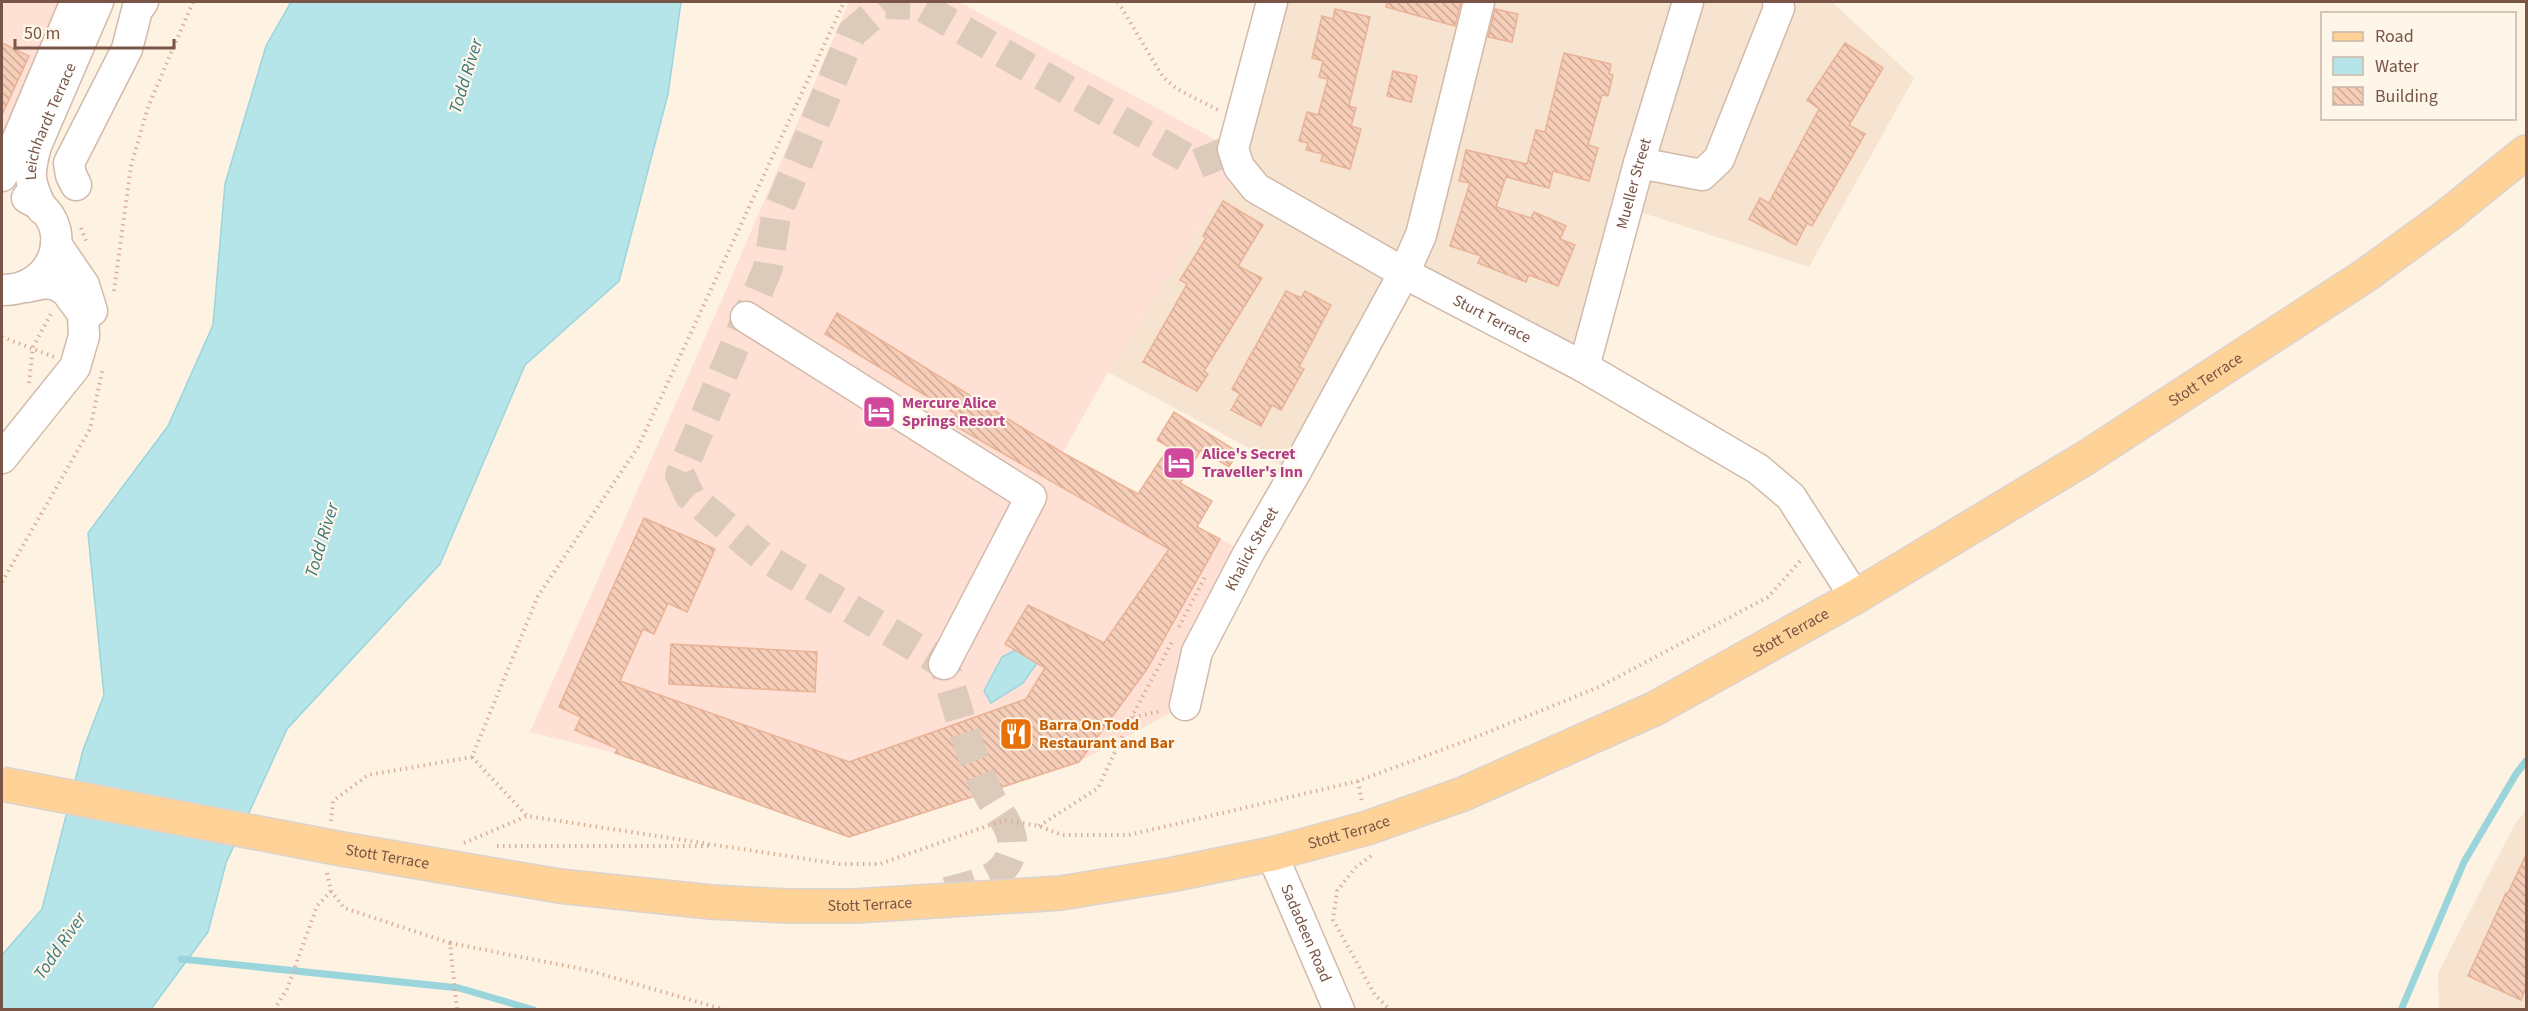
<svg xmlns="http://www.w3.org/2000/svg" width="2528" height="1011" viewBox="0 0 2528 1011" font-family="'Source Sans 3',sans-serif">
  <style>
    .residential { fill: #f6e3d0 }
    .commercial { fill: #ffe0d5 }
    .water { fill: #b5e5e9; stroke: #9ad5dc; stroke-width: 1.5 }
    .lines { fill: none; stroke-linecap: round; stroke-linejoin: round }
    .stream { stroke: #9ad5dc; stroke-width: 7 }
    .building { fill: url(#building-back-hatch); stroke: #eab296; stroke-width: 1.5 }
    .minor-tunnel { stroke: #dccbbb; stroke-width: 30; stroke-dasharray: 30 15; stroke-linecap: butt }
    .minor-casing { stroke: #d2baaa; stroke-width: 33 }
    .major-casing { stroke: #dcd3cf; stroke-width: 36 }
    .path { stroke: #dbb09a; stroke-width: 4; stroke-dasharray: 1.5 4.5; stroke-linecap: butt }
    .minor { stroke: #fff; stroke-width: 30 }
    .major { stroke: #ffd398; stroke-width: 33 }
    .major-bridge-casing { stroke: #dcd3cf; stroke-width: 36; stroke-linecap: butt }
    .major-bridge { stroke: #ffd398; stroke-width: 33 }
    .labels { text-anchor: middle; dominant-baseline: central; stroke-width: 4.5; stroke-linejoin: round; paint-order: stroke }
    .street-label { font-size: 16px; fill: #785546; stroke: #fff6ea }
    .hotel-label { font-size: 16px; font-weight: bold; fill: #b23c85; stroke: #fff6ea; text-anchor: start }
    .food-label { font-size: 16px; font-weight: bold; fill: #c56008; stroke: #fff6ea; text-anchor: start }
    .water-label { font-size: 18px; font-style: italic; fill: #39777f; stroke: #fff6ea }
  </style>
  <defs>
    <pattern id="building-back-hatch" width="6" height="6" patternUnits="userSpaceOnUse" patternTransform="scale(1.5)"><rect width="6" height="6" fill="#f6cdb7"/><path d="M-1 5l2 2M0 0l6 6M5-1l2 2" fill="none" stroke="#cca997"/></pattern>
  </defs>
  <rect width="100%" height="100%" fill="#fef2e2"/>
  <g class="residential">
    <polygon points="1272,2 1832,2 1914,78 1809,267 1628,208 1584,367 1404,273 1295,473 1108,372 1239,167"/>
    <polygon points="2526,810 2526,1009 2439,1009 2438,973 2515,824"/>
  </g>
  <g class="commercial">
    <polygon points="2,2 62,2 2,139"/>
    <polygon points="849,2 959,2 1233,149 1239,167 1108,372 1063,452 1248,554 1185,705 1079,762 849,837 615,753 530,732 720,304"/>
  </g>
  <g class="water">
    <polygon points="291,2 681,2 668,94 619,281 525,365 440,564 287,729 226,863 208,932 151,1009 2,1010 2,955 42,909 83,750 104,695 88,533 168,426 213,325 225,184 266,46"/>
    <polygon points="1015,650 1037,663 1023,683 991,703 984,691 1002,657"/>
  </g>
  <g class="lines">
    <g class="stream">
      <polyline points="181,959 459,988 534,1010"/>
      <polyline points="2401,1010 2464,862 2516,774 2526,761"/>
    </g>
  </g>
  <g class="building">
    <polygon points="1387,2 1461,2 1455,26 1386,7"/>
    <polygon points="1335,9 1370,17 1349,106 1356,108 1351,126 1361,129 1350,169 1321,161 1323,154 1306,150 1308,143 1299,141 1307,112 1318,115 1328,79 1319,77 1323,61 1312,58 1322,16 1333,19"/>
    <polygon points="1495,9 1518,14 1512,42 1488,37"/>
    <polygon points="2,43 29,56 2,115"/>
    <polygon points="1845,43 1883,68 1849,125 1865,134 1812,226 1807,223 1796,245 1749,219 1760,198 1769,203 1789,165 1819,109 1807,100"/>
    <polygon points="1564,53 1611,64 1609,74 1613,75 1608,96 1602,95 1588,145 1598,148 1589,181 1553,171 1549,188 1506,177 1496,207 1531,218 1534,212 1566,226 1560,239 1575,245 1558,286 1529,275 1526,282 1478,263 1481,256 1450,246 1470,183 1459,181 1466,150 1527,164 1536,130 1545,132"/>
    <polygon points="1393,71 1417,76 1411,102 1387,96"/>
    <polygon points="1223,201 1263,225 1238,266 1262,278 1204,371 1208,374 1197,391 1143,362 1187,284 1180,280 1206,238 1203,236"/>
    <polygon points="1286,291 1301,298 1305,291 1331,305 1299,367 1304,369 1281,410 1272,405 1261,426 1231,410 1240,394 1232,389"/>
    <polygon points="837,313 1063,453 1138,494 1169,447 1157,440 1174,412 1238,452 1229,467 1201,450 1180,483 1212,501 1197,527 1220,539 1147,669 1079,762 849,837 615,753 618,749 575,730 581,717 559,707 644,518 715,549 687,612 668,603 654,634 643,629 620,681 849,762 1026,699 1045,668 1005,644 1028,605 1104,643 1169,549 952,424 956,414 825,334"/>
    <polygon points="671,644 817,652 815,692 669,684"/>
    <polygon points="2526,855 2526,987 2521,1000 2468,976 2506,893 2508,893"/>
  </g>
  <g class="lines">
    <path class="minor-tunnel" d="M 947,892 C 971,885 1004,881 1011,853 C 1018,829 996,812 987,791 C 968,751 957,706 944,664 L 762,556 L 690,496 L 680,475 L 768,268 L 776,216 L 852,33 L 886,4 L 919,5 L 1197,164 L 1233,149"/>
    <g class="minor-casing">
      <g id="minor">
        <path id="s1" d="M 1272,2 L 1233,149 L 1239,167 L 1256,188 L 1404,273 L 1584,367 L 1758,469 L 1791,497 L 1855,597"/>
        <polyline points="1639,163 1702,175 1719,159 1779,8 1778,2"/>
        <polyline points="2,176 73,8"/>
        <polyline points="76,185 71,175 69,163 127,49 137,10 143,2"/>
        <path id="s2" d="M 42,209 C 29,182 28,175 36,146 L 98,2"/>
        <polyline points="56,244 84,285 92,311"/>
        <path d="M 2,290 C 58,291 78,220 27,198"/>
        <polyline points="746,317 1031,497 944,664"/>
        <path id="s3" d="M 1584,367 L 1639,163 L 1688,2"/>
        <polyline points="2,458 75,367 84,336 83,314 66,291 57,285 45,283 26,287"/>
        <path id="s4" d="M 1185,705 L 1197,652 L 1248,554 L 1295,473 L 1404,273 L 1421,235 L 1479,2"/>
        <path id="s5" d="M 1272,854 L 1339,1010"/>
      </g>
    </g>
    <g class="major-casing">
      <g id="major">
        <path id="s6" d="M 342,849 L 559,886 L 711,902 L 788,906 L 855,906 L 1061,893 L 1170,875 L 1272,854 L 1367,828 L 1463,794 L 1654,709 L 1855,597 L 2087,457 L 2366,275 L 2447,216 L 2526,152"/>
      </g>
    </g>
    <g class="path">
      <polyline points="1118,2 1163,77 1177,89 1218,110"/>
      <polyline points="81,228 87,243"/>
      <polyline points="114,291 131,166 148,107 193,2"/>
      <polyline points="2,337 54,357"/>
      <polyline points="29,383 33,347 52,312"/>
      <polyline points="2,582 90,429 103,367"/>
      <polyline points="1179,627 1206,575"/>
      <polyline points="1131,718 1172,642"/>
      <polyline points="472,757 527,816"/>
      <polyline points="1358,781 1362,802"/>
      <polyline points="331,821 333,801 368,775 472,757 538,596 638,447 844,2"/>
      <polyline points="1039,826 1098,788 1131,718 1161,711"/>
      <polyline points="464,843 527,816 839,864 880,864 1004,820 1039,826 1062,835 1129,835 1358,781 1471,739 1599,687 1768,597 1802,559"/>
      <polyline points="497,846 712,846"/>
      <polyline points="1371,856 1355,868 1337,891 1333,920 1375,995 1390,1010"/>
      <polyline points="327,873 331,891 344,908 450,943 457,1010"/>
      <polyline points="450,943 587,970 726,1010"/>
      <polyline points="274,1010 287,989 317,906 331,891"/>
    </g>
    <use href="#minor" class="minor"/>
    <use href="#major" class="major"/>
    <g class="major-bridge-casing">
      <polyline id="major-bridge" points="2,784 342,849"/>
    </g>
    <use href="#major-bridge" class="major-bridge"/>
  </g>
  <defs>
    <g id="hotel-square" transform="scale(1.725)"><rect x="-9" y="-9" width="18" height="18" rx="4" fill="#d1479c" stroke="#fff6ea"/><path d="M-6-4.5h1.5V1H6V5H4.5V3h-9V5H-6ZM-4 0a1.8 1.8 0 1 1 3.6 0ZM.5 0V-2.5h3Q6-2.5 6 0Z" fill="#fff"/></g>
    <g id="restaurant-square" transform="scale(1.725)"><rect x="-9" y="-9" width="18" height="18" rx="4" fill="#e8710a" stroke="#fff6ea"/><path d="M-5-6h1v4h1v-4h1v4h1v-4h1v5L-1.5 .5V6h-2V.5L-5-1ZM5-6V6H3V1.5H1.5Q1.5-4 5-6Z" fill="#fff"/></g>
  </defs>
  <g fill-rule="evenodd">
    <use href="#hotel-square" x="879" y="412"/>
    <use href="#hotel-square" x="1179" y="463"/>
    <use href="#restaurant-square" x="1016" y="734"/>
  </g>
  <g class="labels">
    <g class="street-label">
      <text stroke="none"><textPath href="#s2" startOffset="93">Leichhardt Terrace</textPath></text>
      <text stroke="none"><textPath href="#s3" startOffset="190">Mueller Street</textPath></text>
      <text stroke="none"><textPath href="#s1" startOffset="468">Sturt Terrace</textPath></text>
      <text stroke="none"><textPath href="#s6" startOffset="1990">Stott Terrace</textPath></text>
      <text stroke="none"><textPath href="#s4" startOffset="171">Khalick Street</textPath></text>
      <text stroke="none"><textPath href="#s6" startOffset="1504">Stott Terrace</textPath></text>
      <text stroke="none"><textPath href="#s6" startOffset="1018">Stott Terrace</textPath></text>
      <text stroke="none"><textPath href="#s6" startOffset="46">Stott Terrace</textPath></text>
      <text stroke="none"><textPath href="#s6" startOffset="532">Stott Terrace</textPath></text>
      <text stroke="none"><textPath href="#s5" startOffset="86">Sadadeen Road</textPath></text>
    </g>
    <g class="hotel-label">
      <text x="902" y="403">Mercure Alice<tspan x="902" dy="18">Springs Resort</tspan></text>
      <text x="1202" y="454">Alice's Secret<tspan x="1202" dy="18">Traveller's Inn</tspan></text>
    </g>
    <g class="food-label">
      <text x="1039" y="725">Barra On Todd<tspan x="1039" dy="18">Restaurant and Bar</tspan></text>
    </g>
    <g class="water-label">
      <text transform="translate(466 76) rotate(-73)">Todd River</text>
      <text transform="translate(322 540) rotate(-73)">Todd River</text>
      <text transform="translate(60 946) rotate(-55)">Todd River</text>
    </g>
  </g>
  <rect width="2528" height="1011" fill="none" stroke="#785546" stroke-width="6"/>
  <rect x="2321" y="12" width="195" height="108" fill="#fff6ea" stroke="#c9b6a8" stroke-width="1.5"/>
  <rect x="2333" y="32" width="30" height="9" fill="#ffd398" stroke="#c9b6a8" stroke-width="1.5"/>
  <text x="2375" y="42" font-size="18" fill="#785546">Road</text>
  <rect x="2333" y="57" width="30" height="18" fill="#b5e5e9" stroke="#c9b6a8" stroke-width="1.5"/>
  <text x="2375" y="72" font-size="18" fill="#785546">Water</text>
  <rect x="2333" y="87" width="30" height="18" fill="url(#building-back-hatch)" stroke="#c9b6a8" stroke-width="1.5"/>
  <text x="2375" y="102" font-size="18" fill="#785546">Building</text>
  <path d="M15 39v9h159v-9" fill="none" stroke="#785546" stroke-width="3"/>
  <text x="24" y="39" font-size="18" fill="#785546" stroke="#fff6ea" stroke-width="4.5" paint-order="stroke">50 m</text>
</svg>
